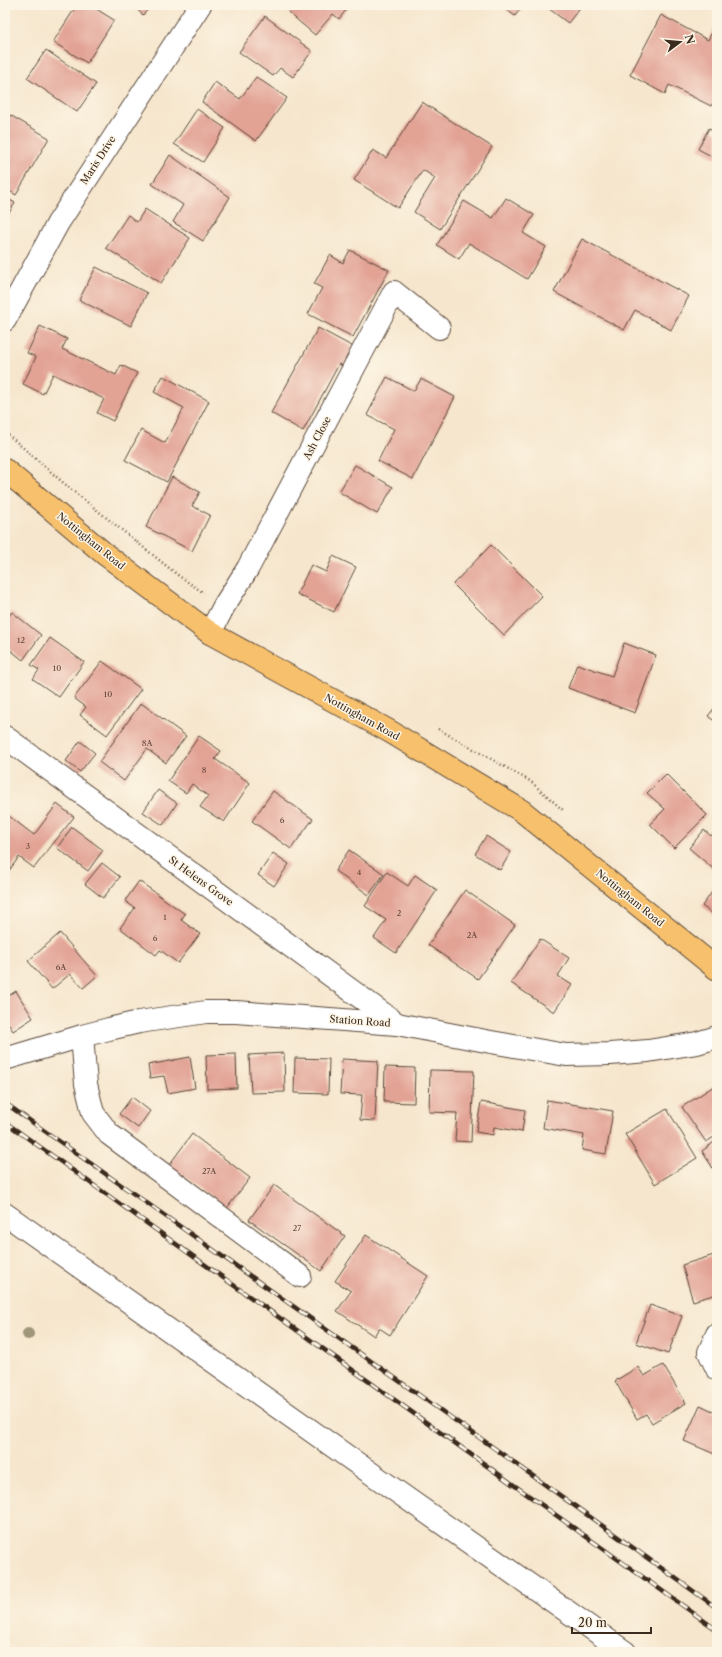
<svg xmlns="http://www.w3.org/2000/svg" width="722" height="1657" viewBox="0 0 722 1657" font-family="'Libre Caslon Text',serif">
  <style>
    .building { fill: #e2a294 }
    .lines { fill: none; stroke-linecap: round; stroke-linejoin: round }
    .minor-casing { stroke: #574638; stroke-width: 24 }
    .major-casing { stroke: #574638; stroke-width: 24 }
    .path { stroke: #574638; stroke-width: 2.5; stroke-dasharray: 1 3; stroke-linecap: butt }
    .minor { stroke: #fff; stroke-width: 22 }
    .major { stroke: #f7c06c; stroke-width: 22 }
    .rail-casing { stroke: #3b2a1e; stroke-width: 4.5 }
    .rail { stroke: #fcf5e5; stroke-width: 3; stroke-dasharray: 9; stroke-linecap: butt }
    .tree { fill: #9f9578 }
    .labels { text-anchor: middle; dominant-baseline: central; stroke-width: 3; stroke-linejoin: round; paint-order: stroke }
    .number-label { font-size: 8px; fill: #65483c }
    .street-label { font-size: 10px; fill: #3b2a1e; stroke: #fcf5e5 }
  </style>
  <rect width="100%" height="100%" fill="#fcf5e5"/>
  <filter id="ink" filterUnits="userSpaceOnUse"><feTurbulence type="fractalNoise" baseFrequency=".025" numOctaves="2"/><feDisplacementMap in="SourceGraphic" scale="8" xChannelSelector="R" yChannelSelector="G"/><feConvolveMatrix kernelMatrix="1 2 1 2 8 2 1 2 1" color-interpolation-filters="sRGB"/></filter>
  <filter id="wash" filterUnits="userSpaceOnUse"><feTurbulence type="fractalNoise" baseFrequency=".012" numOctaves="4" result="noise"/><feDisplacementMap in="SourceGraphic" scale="16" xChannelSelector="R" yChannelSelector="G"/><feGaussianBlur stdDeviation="0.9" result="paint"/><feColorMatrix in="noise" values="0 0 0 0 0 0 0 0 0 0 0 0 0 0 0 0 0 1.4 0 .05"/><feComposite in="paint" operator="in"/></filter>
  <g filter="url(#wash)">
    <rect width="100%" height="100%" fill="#f6e6cd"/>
    <g id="blocks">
      <g class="building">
        <polygon points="77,5 90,5 114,20 87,63 53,42"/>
        <polygon points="132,5 152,5 143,15"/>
        <polygon points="296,5 350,5 339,19 333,14 315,35 289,13"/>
        <polygon points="500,5 523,5 515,16"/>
        <polygon points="544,5 582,5 568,23"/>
        <polygon points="661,15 708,40 717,22 717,96 711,106 669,85 665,94 630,75"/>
        <polygon points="265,16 312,51 293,77 280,68 273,76 239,52"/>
        <polygon points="46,50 96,84 77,112 27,78"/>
        <polygon points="256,77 287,98 256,141 202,102 215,82 240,99"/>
        <polygon points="422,102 492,147 440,229 414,212 435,178 423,170 398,208 354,180 373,150 386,158"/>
        <polygon points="197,109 225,128 203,162 174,144"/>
        <polygon points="10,115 49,138 16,195 5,188 5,123"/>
        <polygon points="709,128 717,133 717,159 698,149"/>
        <polygon points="170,155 230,197 203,241 173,222 183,205 152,184"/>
        <polygon points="5,197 15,203 7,216 5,215"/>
        <polygon points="506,198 534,215 523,233 546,247 527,279 469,243 459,259 437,245 464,201 493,218"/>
        <polygon points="145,209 190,238 161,283 106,248 128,215 137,222"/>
        <polygon points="582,239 689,296 671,330 635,310 624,330 554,292"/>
        <polygon points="350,250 389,270 353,337 308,314 322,288 314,284 330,255 343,263"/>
        <polygon points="96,267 147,293 131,326 79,300"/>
        <polygon points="40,326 67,339 62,349 116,375 121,365 137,373 113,421 97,413 104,399 53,374 43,394 23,384 36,357 27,353"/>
        <polygon points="318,328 359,350 348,369 339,364 303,431 271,413"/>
        <polygon points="163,376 209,401 167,482 125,460 141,430 165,443 184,408 154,392"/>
        <polygon points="387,377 414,391 421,379 455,397 413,479 378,461 394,429 367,415"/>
        <polygon points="355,465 393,487 377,514 339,492"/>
        <polygon points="172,477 200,492 192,506 210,515 192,551 146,527"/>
        <polygon points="491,545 542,596 504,635 453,584"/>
        <polygon points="333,556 356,567 334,612 297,594 311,565 326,572"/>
        <polygon points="12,612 41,635 23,660 5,646 5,621"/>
        <polygon points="50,638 84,662 59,697 33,679 39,670 31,665"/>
        <polygon points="624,643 656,655 635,713 568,688 577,664 612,676"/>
        <polygon points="102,661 141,689 107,735 80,715 86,707 74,698"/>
        <polygon points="141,703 186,736 166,763 147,749 124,781 99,762"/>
        <polygon points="717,705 717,723 708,716"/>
        <polygon points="199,736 221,751 215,759 250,783 224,822 200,807 208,796 192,784 186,793 168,781"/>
        <polygon points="80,741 95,753 80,772 66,761"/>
        <polygon points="666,774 707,815 674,848 650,824 665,809 647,793"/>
        <polygon points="158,790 177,803 163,825 143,812"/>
        <polygon points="273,791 313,819 291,849 252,821"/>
        <polygon points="57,804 74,817 34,868 19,857 5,876 5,813 34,835"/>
        <polygon points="72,827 103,850 88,871 57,848"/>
        <polygon points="717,829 717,872 689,848 704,830 711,836"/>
        <polygon points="486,836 511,852 500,870 475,854"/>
        <polygon points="349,850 384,874 369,895 335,871"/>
        <polygon points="273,853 289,864 274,886 258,875"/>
        <polygon points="102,863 120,877 103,898 85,884"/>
        <polygon points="387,872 408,886 415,875 437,890 396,953 374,938 386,920 365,906"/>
        <polygon points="139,881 185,914 181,920 200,934 178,963 160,950 156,955 120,928 135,908 125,901"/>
        <polygon points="717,885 717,917 702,906"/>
        <polygon points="465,890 515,925 478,979 428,945"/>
        <polygon points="60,933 97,976 83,988 70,974 52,989 28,961"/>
        <polygon points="540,939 569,958 558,976 572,985 554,1012 511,983"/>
        <polygon points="16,991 33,1018 13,1031 7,1022 5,1023 5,998"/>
        <polygon points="284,1053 285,1092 251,1093 249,1055"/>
        <polygon points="236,1054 237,1088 207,1089 206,1055"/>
        <polygon points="190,1057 195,1088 168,1093 164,1076 150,1078 148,1065"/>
        <polygon points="295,1058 329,1059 328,1094 294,1093"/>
        <polygon points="342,1059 378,1061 375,1121 360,1120 362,1095 340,1094"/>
        <polygon points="385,1067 415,1068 414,1103 384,1102"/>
        <polygon points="430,1070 474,1071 471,1142 455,1141 457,1113 429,1112"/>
        <polygon points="717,1084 717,1135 706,1142 682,1107"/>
        <polygon points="132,1097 150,1111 138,1128 119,1114"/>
        <polygon points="547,1100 613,1111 606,1154 582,1150 584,1135 543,1128"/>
        <polygon points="481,1102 525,1110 522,1132 494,1127 493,1135 476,1132"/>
        <polygon points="667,1109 697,1158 655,1184 625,1134"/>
        <polygon points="192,1134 250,1178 227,1208 169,1165"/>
        <polygon points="717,1140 717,1168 714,1170 702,1151"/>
        <polygon points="274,1185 345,1236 321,1271 249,1220"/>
        <polygon points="366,1235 428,1276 390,1335 379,1328 374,1336 337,1311 351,1291 335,1281"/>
        <polygon points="717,1254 717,1294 693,1301 682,1265"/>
        <polygon points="650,1305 682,1316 668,1354 636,1343"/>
        <polygon points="663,1365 686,1403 652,1423 646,1414 637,1419 615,1381 638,1367 644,1376"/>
        <polygon points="700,1405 717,1413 717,1455 684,1441"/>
      </g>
    </g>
  </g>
  <g filter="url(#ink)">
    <use href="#blocks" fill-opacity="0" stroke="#574638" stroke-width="1"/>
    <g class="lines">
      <g class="minor-casing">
        <g id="minor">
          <polyline points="5,320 58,223 200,5"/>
          <polyline points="210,633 224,606 248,568 394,292 439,328"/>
          <polyline points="5,737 397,1024"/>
          <polyline points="82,1036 86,1084 93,1113 109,1134 300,1276"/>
          <polyline points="5,1059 82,1036 109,1029 139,1022 206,1012 236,1012 397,1024 491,1042 566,1055 610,1054 648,1051 697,1043 717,1037"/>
          <polyline points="5,1214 382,1481 625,1652"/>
          <polyline points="717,1334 709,1352 717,1369"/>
        </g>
      </g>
      <g class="major-casing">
        <polyline id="major" points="5,470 106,555 210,633 389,731 522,811 717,969"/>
      </g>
      <g class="path">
        <polyline points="5,432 67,486 179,576 204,593"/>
        <polyline points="438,729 530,781 564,811"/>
      </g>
      <use href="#minor" class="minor"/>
      <use href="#major" class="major"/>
      <g class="rail-casing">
        <g id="rail">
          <polyline points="5,1103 487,1443 717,1608"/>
          <polyline points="5,1122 717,1630"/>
        </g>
      </g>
      <use href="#rail" class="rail"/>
    </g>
    <circle class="tree" cx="28" cy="1334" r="6"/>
  </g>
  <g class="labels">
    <g class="number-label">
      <text x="21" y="640">12</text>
      <text x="57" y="668">10</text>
      <text x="108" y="694">10</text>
      <text x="147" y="743">8A</text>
      <text x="204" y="770">8</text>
      <text x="282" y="820">6</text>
      <text x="28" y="846">3</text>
      <text x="359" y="872">4</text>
      <text x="399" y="913">2</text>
      <text x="165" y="917">1</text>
      <text x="472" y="935">2A</text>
      <text x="155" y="938">6</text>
      <text x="61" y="967">6A</text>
      <text x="209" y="1171">27A</text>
      <text x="297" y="1228">27</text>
    </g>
    <g class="street-label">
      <text transform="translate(98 160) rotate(-57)">Maris Drive</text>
      <text transform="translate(317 438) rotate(-62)">Ash Close</text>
      <text transform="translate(91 541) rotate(39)">Nottingham Road</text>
      <text transform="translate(362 717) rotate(29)">Nottingham Road</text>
      <text transform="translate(201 881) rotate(36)">St Helens Grove</text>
      <text transform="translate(630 898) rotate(39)">Nottingham Road</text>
      <text transform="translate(360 1021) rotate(4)">Station Road</text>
    </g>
  </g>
  <rect width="722" height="1657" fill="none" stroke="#fcf5e5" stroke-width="20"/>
  <g transform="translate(680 42) rotate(74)" stroke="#fcf5e5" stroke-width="3" paint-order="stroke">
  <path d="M0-3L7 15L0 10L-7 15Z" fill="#3b2a1e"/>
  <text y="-6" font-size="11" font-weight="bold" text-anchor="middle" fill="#3b2a1e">N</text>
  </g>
  <path d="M572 1627v6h79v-6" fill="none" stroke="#3b2a1e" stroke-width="2"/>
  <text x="578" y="1627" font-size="12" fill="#3b2a1e" stroke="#fcf5e5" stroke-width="3" paint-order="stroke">20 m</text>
</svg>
